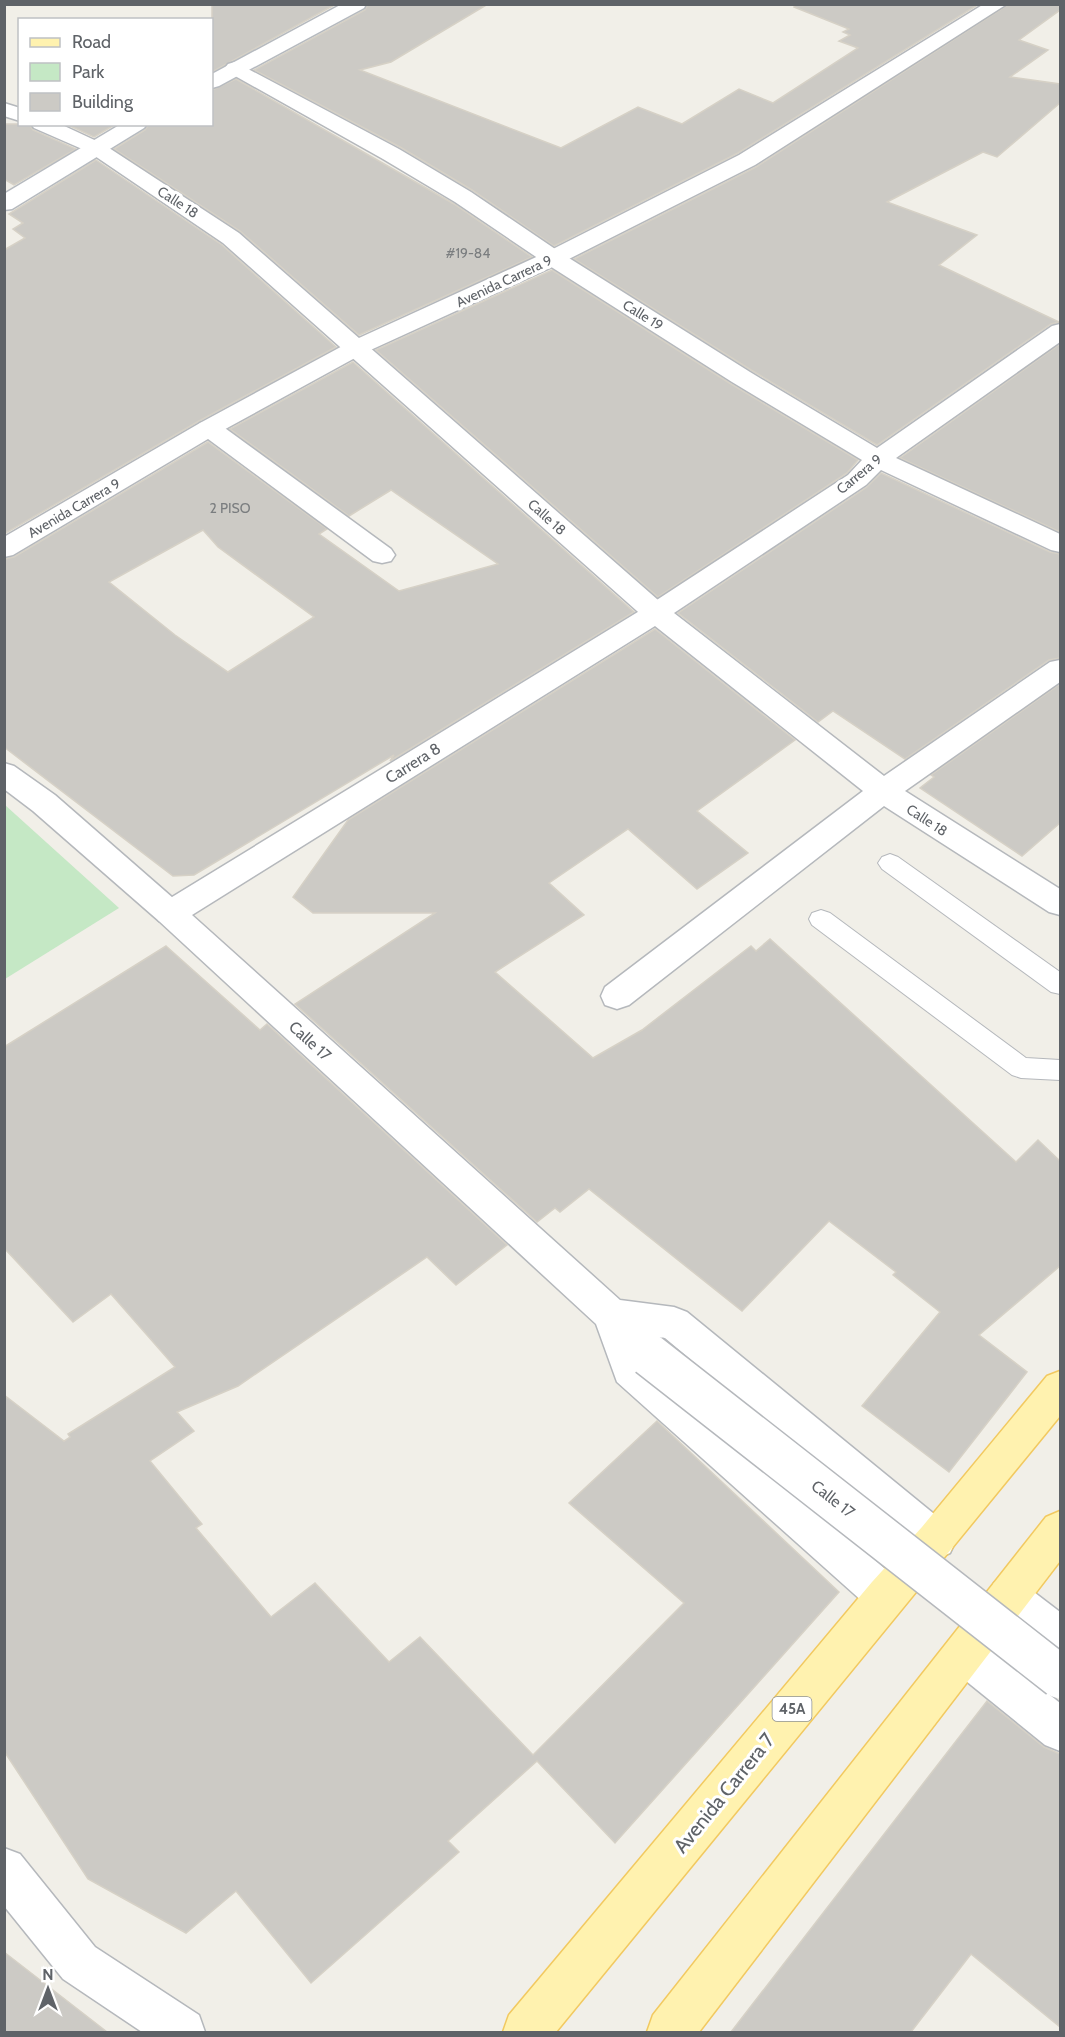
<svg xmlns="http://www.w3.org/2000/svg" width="1065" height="2037" viewBox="0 0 1065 2037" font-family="Cabin,sans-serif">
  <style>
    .green { fill: #c5e8c5 }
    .building { fill: #cccac5; stroke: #d6d1c6; stroke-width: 1.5; fill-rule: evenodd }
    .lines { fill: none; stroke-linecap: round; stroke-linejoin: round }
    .service-casing { stroke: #b5b8bc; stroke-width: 2 }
    .pedestrian-casing { stroke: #b5b8bc; stroke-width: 3 }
    .minor-casing { stroke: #b5b8bc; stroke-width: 3 }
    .tertiary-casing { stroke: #b5b8bc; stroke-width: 3 }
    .secondary-casing { stroke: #b6babf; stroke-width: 3 }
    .primary-casing { stroke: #f2c960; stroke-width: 3 }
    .service { fill: #fff; fill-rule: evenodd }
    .pedestrian { fill: #fff; fill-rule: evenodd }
    .minor { fill: #fff; fill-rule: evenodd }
    .tertiary { fill: #fff; fill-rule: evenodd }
    .secondary { fill: #fff; fill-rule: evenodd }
    .primary { fill: #fff2af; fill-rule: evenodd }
    .minor-bridge-casing { stroke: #b5b8bc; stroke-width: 45; stroke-linecap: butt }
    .minor-bridge { stroke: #fff; stroke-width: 42 }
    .labels { text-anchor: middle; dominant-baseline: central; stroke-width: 6; stroke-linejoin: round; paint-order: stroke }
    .far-street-label { font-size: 14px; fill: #5f6368; stroke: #fff }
    .number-label { font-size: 14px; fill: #7a7d7f }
    .shield { fill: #fff; stroke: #8f9295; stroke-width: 1.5 }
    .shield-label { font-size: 15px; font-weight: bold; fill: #5f6368 }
    .street-label { font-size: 16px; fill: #5f6368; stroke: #fff }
    .near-street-label { font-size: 20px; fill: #5f6368; stroke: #fff }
  </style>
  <rect width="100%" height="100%" fill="#f1efe8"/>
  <polygon class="green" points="5,805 119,908 5,979"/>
  <g class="building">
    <polygon points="212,4 336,4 212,72"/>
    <polygon points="368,4 488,4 391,62 360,70 561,148 638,107 682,124 739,89 773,103 858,48 839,41 850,35 843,32 849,29 794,7 795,4 979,4 738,153 554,246 472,190 400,147 254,70 365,10"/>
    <polygon points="1009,4 1060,4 1060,10 1019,40 1048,50 1010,77 1060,84 1060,103 997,157 983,152 887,202 977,235 939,265 1059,322 1051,324 877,445 751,370 574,259 756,167"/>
    <polygon points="236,79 454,204 532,257 359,335 240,231 114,149 145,130 149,124 212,124 212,90"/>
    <polygon points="4,124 29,124 33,130 76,149 14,185 4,179"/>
    <polygon points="66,124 116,124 94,137"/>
    <polygon points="96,160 222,245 336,347 199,421 4,534 4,250 25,238 13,229 23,223 9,214"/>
    <polygon points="552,270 731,384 858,460 847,473 658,597 376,350"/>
    <polygon points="1060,344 1060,532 900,458"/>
    <path d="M 353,362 L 634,612 L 390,761 L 394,755 L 194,875 L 173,876 L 4,747 L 4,559 L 14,557 L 208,442 L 327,529 L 319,534 L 399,591 L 498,564 L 391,490 L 349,516 L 230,429 ZM 203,530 L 218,547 L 314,617 L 228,672 L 175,635 L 109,582 Z"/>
    <polygon points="881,473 1050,552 1060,554 1060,658 1049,660 905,759 833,711 818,722 678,613 867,487"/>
    <polygon points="655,629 795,740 697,811 748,853 697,889 628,829 549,883 584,915 495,972 593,1058 642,1030 751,946 756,951 770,939 1016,1162 1038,1140 1060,1161 1060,1266 979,1335 1027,1372 949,1472 862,1406 940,1312 893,1275 896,1272 829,1221 742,1311 589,1189 560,1212 555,1208 537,1222 295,1004 435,913 313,913 293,897 348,820"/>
    <polygon points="1060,684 1060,823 1022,856 920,788 934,777 931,775"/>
    <polygon points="166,946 260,1030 267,1024 507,1245 456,1285 427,1257 238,1386 177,1412 194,1431 150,1461 202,1524 196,1528 271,1617 315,1583 389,1662 420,1637 533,1755 684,1603 569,1503 657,1421 839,1592 615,1843 537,1761 448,1841 459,1852 311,1983 236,1891 186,1933 88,1879 4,1751 4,1395 64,1441 70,1437 68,1434 175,1367 111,1294 73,1322 4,1248 4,1047"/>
    <polygon points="987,1701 1044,1747 1060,1754 1060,2027 971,1954 911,2032 731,2032"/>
    <polygon points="4,1952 107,2032 4,2032"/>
  </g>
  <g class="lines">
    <g class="service-casing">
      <g id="service">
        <polygon points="890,854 898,857 1060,972 1060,994 1051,992 882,869 878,863 882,857"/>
        <polygon points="821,910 830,913 1026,1058 1060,1060 1060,1080 1021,1078 1012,1075 812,925 809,919 812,913"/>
      </g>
    </g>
    <g class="pedestrian-casing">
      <g id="pedestrian">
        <polygon points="4,103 20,108 20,121 4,116"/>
        <polygon points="31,124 60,124 103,144 239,233 666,607 670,613 666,619 656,622 646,619 223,243 89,152 34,128"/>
        <polygon points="4,763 14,766 55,795 181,905 186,913 181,921 170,925 159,921 33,811 4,789"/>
      </g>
    </g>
    <g class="minor-casing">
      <g id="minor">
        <polygon points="235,62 399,149 471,192 561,253 750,372 877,448 1052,326 1060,324 1060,342 896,458 1060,534 1060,552 1051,550 881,470 866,485 674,613 884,776 1050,662 1060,660 1060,682 905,791 1060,889 1060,915 1049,912 884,806 629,1005 617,1009 605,1005 601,996 605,987 863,791 655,626 192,915 620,1300 674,1307 687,1312 950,1527 956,1540 950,1553 936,1559 922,1553 665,1338 656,1337 668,1355 662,1367 656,1369 900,1582 906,1596 900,1610 886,1616 872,1610 617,1382 596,1324 159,921 154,913 159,905 646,607 848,475 862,460 732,382 545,263 455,202 383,159 228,72 225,68 228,64"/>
        <polygon points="209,421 218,423 391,549 395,555 391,561 382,563 373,561 200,433 197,428 200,423"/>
        <polygon points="1008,1577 1022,1583 1060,1612 1060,1657 1045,1651 994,1611 988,1597 994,1583"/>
        <polygon points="965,1634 980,1640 1060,1703 1060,1751 1045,1745 950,1668 944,1654 950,1640"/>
        <polygon points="4,1848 20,1854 95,1947 199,2015 205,2032 142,2032 63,1979 4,1906"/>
      </g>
    </g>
    <g class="tertiary-casing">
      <polygon id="tertiary" points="984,4 1007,4 755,165 561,263 364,353 218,433 13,555 4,557 4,537 200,423 348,343 545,253 739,155"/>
    </g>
    <g class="secondary-casing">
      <g id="secondary">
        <polygon points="342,4 366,4 364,8 219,86 212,88 212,74"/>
        <polygon points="121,124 147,124 144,128 12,209 4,210 4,194"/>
      </g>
    </g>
    <g class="primary-casing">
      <g id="primary">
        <polygon points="1060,1371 1060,1416 556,2032 503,2032 509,2015 872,1582 922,1527 1047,1376"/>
        <polygon points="1060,1511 1060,1561 699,2032 647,2032 653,2015 1046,1517"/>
      </g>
    </g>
    <use href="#service" class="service"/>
    <use href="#pedestrian" class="pedestrian"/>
    <use href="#minor" class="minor"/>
    <use href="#tertiary" class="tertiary"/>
    <use href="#secondary" class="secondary"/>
    <use href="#primary" class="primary"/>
    <g class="minor-bridge-casing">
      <polyline id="minor-bridge" points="649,1355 1060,1677"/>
    </g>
    <use href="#minor-bridge" class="minor-bridge"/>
  </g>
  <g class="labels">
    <g class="far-street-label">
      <text transform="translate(178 202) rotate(33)">Calle 18</text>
      <text transform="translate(504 281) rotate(-25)">Avenida Carrera 9</text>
      <text transform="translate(643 315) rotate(32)">Calle 19</text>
      <text transform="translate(859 474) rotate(-39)">Carrera 9</text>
      <text transform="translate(74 508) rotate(-30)">Avenida Carrera 9</text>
      <text transform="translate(547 517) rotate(42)">Calle 18</text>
      <text transform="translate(927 820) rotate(33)">Calle 18</text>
    </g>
    <g class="number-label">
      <text x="468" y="253">#19-84</text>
      <text x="230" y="508">2 PISO</text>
    </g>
    <rect class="shield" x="772.5" y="1697" width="39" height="24" rx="4.5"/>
    <g class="shield-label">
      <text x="792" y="1709">45A</text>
    </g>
    <g class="street-label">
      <text transform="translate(413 763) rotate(-32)">Carrera 8</text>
      <text transform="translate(310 1041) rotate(42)">Calle 17</text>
      <text transform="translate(833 1499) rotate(38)">Calle 17</text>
    </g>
    <g class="near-street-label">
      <text transform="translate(724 1793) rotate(-51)">Avenida Carrera 7</text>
    </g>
  </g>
  <rect width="1065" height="2037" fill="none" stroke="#5f6368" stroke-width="12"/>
  <rect x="18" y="18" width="195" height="108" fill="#ffffff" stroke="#bfc1c3" stroke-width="1.5"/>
  <rect x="30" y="38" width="30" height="9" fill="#fff2af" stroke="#bfc1c3" stroke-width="1.5"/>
  <text x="72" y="48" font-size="18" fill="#5f6368">Road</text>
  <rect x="30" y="63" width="30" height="18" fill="#c5e8c5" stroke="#bfc1c3" stroke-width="1.5"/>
  <text x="72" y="78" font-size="18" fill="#5f6368">Park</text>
  <rect x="30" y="93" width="30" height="18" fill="#cccac5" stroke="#bfc1c3" stroke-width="1.5"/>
  <text x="72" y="108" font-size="18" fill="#5f6368">Building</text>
  <g transform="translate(48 1989)" stroke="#ffffff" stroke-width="4.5" paint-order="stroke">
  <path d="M0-4.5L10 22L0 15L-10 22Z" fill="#5f6368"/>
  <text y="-9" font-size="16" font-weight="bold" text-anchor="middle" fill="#5f6368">N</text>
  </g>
</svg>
